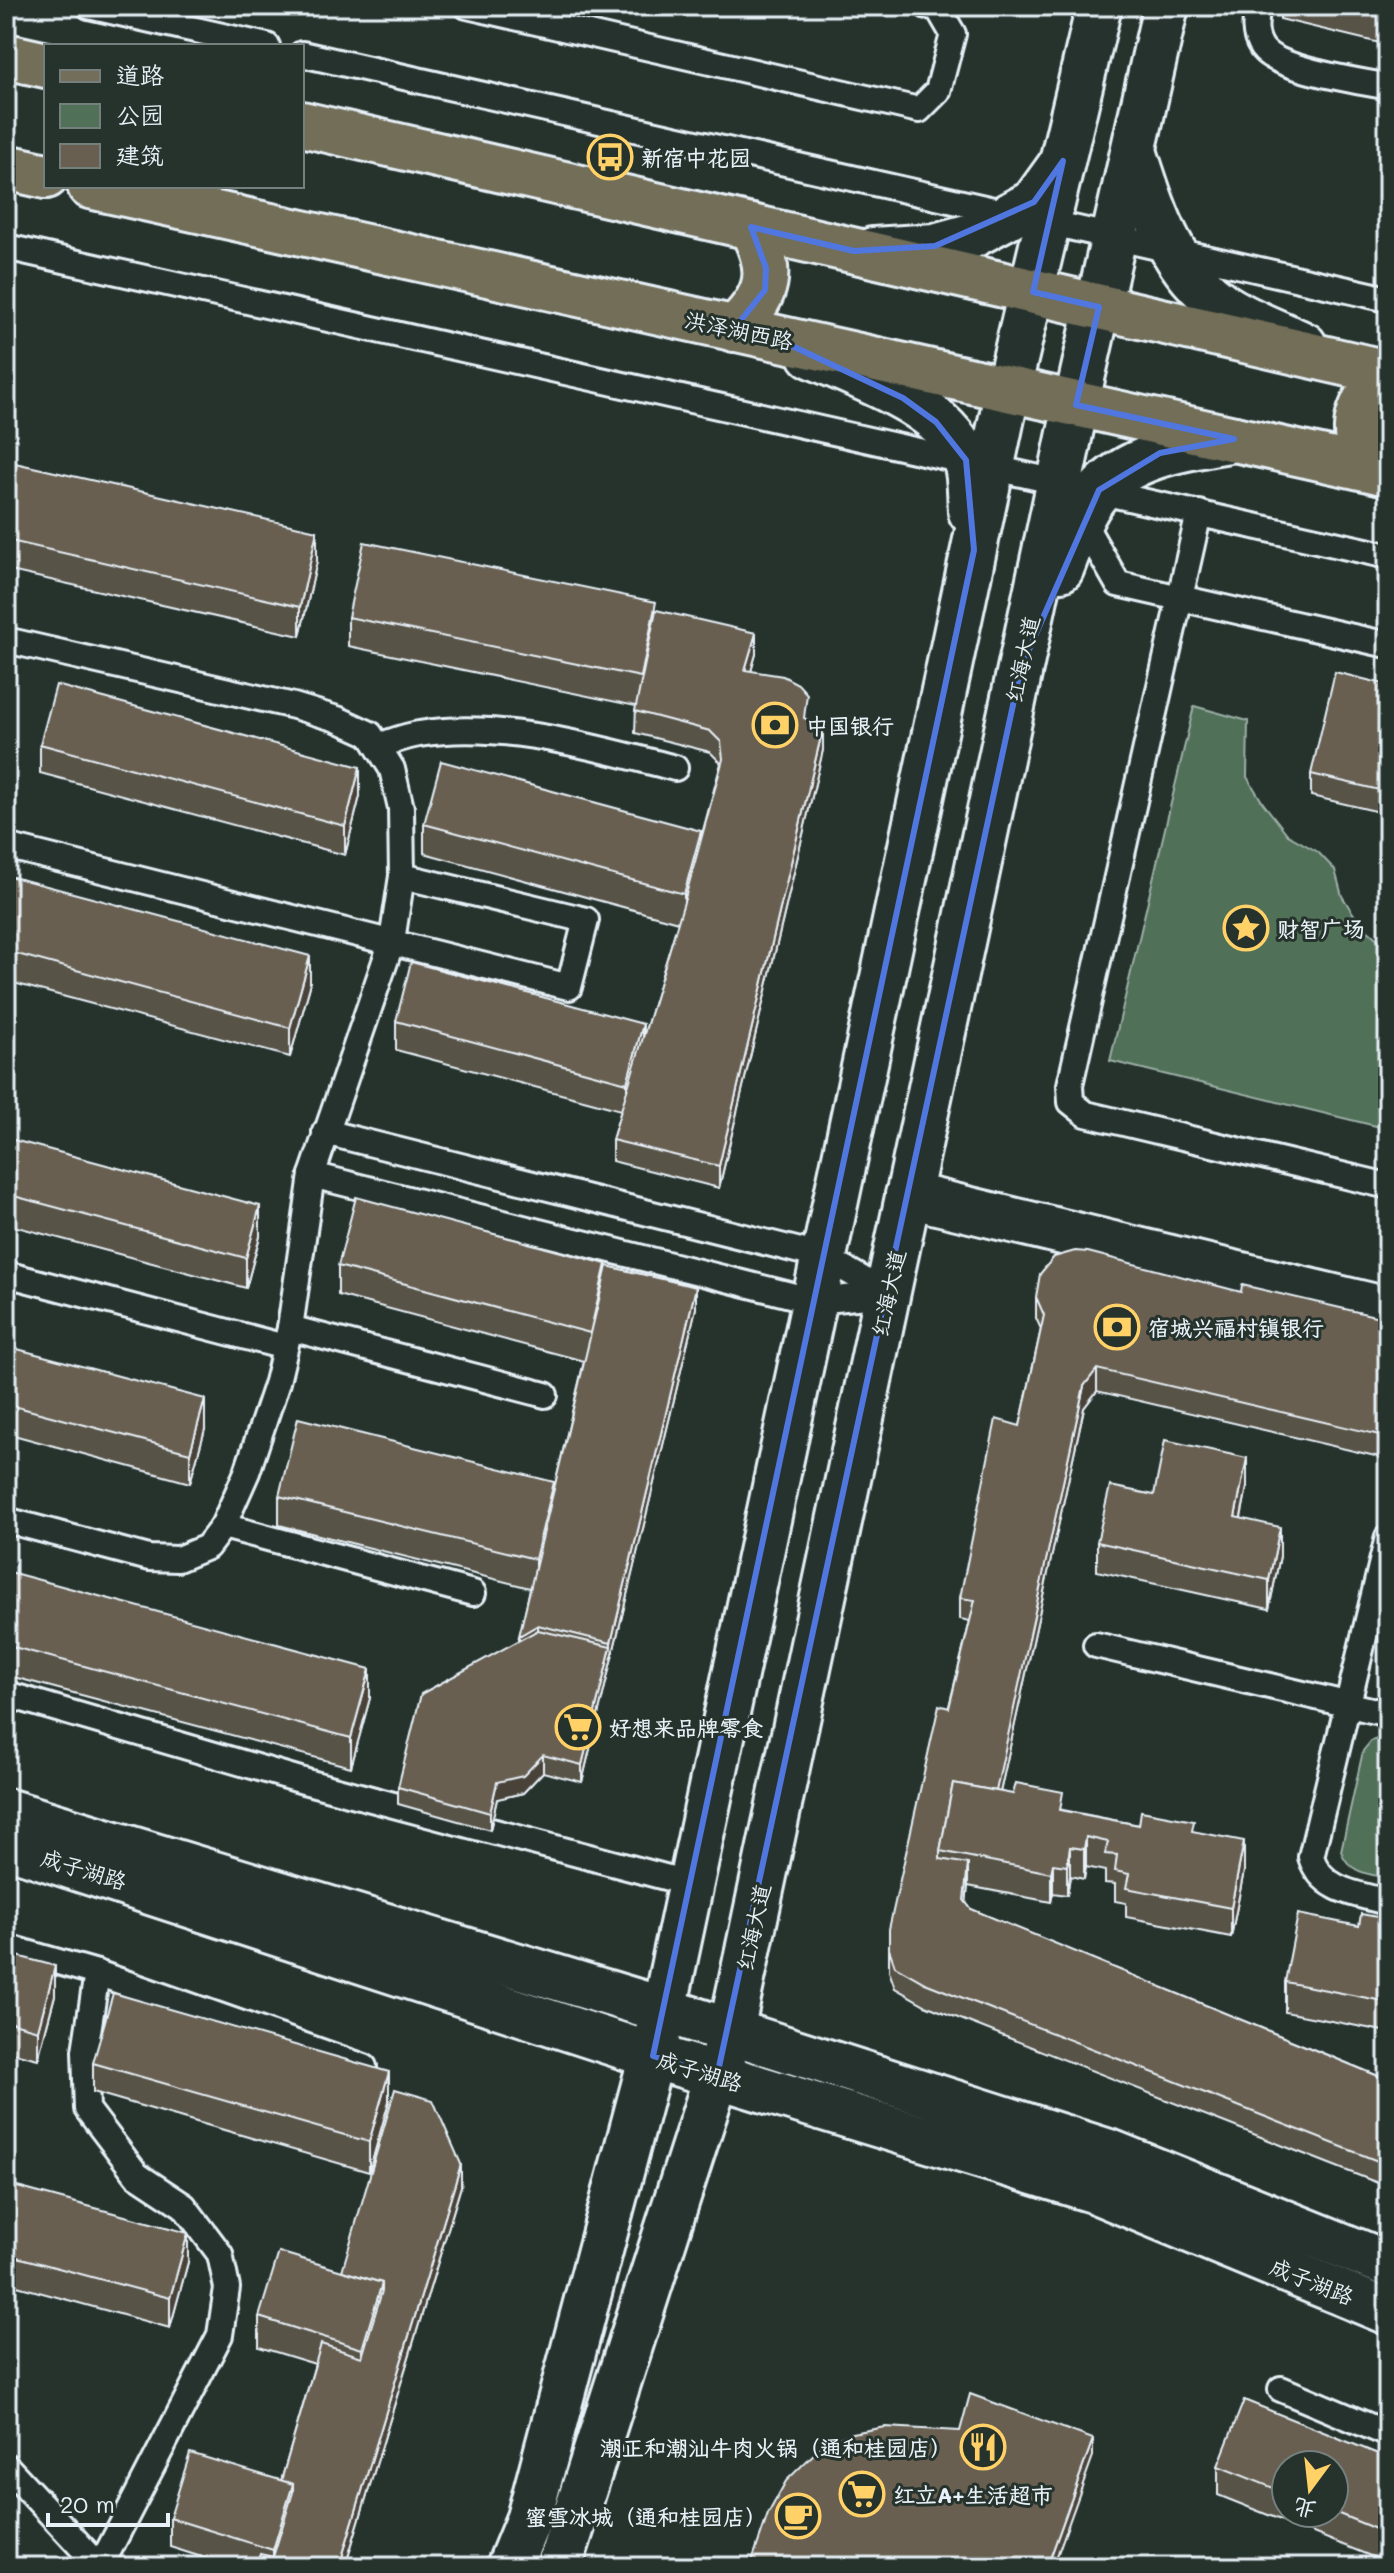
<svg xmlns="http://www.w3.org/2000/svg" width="1394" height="2573" viewBox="0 0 1394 2573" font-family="Mali,'LXGW WenKai TC',sans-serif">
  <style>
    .green { fill: #517058; stroke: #9cb0a8; stroke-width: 2 }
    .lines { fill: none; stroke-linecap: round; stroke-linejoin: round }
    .service-casing { stroke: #e8f1f8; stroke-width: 30 }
    .minor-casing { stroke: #e8f1f8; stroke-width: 50 }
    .tertiary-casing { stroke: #e8f1f8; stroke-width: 50 }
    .secondary-casing { stroke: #e8f1f8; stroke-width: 50 }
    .primary-casing { stroke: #e8f1f8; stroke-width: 50 }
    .service { stroke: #26332d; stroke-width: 24 }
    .minor { stroke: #26332d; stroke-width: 44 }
    .tertiary { stroke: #26332d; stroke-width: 44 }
    .secondary { stroke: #26332d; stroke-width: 44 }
    .primary { stroke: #726e59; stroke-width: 44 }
    .wall { fill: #595246; stroke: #e8f1f8; stroke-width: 2; fill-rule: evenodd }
    .shaded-wall { fill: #494239; stroke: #e8f1f8; stroke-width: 2 }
    .building { fill: #685f51; stroke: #e8f1f8; stroke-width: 2 }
    .marked { fill: none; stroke: #5077e0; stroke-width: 6; stroke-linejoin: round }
    .labels { text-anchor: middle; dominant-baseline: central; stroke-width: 6; stroke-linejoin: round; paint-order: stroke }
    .poi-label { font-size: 22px; font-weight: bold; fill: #e8f1f8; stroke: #26332d; text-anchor: start }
    .street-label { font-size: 22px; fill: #e8f1f8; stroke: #26332d }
  </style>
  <rect width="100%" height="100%" fill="#26332d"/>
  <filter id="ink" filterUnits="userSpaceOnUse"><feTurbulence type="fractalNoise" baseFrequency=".0125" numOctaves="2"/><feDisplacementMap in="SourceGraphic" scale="16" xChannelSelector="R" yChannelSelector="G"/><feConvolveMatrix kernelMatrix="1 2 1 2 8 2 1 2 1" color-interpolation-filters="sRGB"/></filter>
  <g filter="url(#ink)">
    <g class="green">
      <polygon points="1194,706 1248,721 1247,777 1263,803 1288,835 1318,852 1335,870 1342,896 1360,924 1388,948 1388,1129 1110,1061"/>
      <path d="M 1383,1737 L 1388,1738 L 1388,1878 C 1367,1874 1349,1873 1341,1851 L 1363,1751 L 1371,1741 Z"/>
    </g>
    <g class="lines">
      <g class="service-casing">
        <g id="service">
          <polyline points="89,6 267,46"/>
          <polyline points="467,6 919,110 938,91 953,34 938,8 927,6"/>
          <path d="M 1258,6 C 1255,22 1253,35 1262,48 C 1277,70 1361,81 1388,87"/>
          <polyline points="302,54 1388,299"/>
          <polyline points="6,247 1388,556"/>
          <polyline points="1199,513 1070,1085 1071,1102 1086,1114 1388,1186"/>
          <polyline points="1078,514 1118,584 1388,645"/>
          <polyline points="6,640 294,706 337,719 370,734 392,769 401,808 402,876 392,941 312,1175 290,1328 277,1382 247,1472 223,1526 207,1547 178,1559 149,1558 6,1520"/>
          <path d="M 378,746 C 391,742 405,736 419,734 C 502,720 596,748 675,768"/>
          <polyline points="6,846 569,987 586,920 402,876"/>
          <polyline points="325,1132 824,1257 888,1294"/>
          <polyline points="312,1175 814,1301 888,1294"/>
          <polyline points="6,1274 285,1347"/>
          <polyline points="290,1328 545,1395"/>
          <polyline points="223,1526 473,1593"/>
          <path d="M 1388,1537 L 1311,1857 C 1322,1891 1356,1894 1388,1902"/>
          <polyline points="1096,1645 1388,1714"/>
          <polyline points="6,1694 307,1782 691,1884"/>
          <polyline points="6,1947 97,1973 364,2067"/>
          <polyline points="97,1973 85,2051 87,2109 137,2175 184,2206 220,2254 227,2288 220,2335 100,2567"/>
          <polyline points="1281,2389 1388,2434"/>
          <polyline points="6,2466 100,2567"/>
        </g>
      </g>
      <g class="minor-casing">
        <polyline id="minor" points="908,1195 1388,1310"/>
      </g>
      <g class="tertiary-casing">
        <g id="tertiary">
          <polyline points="6,1811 664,2010 1112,2153 1388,2264"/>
          <polyline points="6,1845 653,2056 1093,2190 1388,2312"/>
        </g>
      </g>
      <g class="secondary-casing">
        <g id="secondary">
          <path d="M 1134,151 C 1153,209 1169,267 1221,304 C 1245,321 1278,332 1304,345"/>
          <polyline points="873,250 935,246 971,236 1034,202 1060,166"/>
          <path d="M 811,355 C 859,377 943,405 964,456 C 971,472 970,495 971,512"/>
          <path d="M 1061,569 C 1071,544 1080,513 1098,492 C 1131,454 1189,447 1234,439"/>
          <polyline points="509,2567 529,2518 664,2010 1008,389 1099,6"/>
          <polyline points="559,2567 731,2031 1076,405 1166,6"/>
        </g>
      </g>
      <g class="primary-casing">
        <g id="primary">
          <polyline points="6,56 46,65"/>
          <polyline points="302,124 1388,373"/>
          <polyline points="6,167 46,176"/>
          <polyline points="90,186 1388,473"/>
          <path d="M 734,329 C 769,296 775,271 751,227"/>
          <path d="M 1379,471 C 1373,462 1365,454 1360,445 C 1350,424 1366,387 1388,381"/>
        </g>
      </g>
      <use href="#service" class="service"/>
      <use href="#minor" class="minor"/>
      <use href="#tertiary" class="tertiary"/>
      <use href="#secondary" class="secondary"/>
      <use href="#primary" class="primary"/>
    </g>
    <g class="wall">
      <polygon points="1280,6 1388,6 1388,45 1280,19"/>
      <polygon points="6,461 317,561 300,636 6,570"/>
      <polygon points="656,610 756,654 751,671 806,720 823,750 719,1188 612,1161 612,1140 621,1110 396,1050 396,1021 643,1038 678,922 424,853 424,824 701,838 721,763 710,752 635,733 636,706 348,646 348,617"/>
      <polygon points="1388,685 1388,814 1311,796 1311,774"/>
      <polygon points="40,744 360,796 345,855 40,773"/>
      <polygon points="6,888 310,986 290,1057 6,981"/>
      <polygon points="6,1138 260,1236 246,1288 6,1224"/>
      <polygon points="338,1266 606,1272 696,1308 582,1782 543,1772 523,1793 497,1799 490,1830 398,1804 398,1787 519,1641 530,1588 279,1525 279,1496 554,1489 584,1361 338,1295"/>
      <polygon points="1241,1292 1388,1319 1388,1459 1097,1391 1084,1408 1000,1792 1063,1810 1139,1825 1194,1832 1244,1871 1231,1937 1126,1917 1126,1903 1115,1901 1115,1884 1105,1883 1105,1871 1086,1867 1084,1879 1070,1876 1067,1895 1053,1893 1051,1902 968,1886 966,1903 971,1909 1388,2080 1388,2187 925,2005 895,1988 889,1971 889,1949 970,1621 960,1619 960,1598 1020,1426 1041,1329 1036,1318 1036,1297"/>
      <polygon points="6,1346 205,1429 190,1483 6,1433"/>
      <polygon points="1247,1487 1241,1518 1280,1556 1269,1609 1097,1571 1097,1542 1154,1495"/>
      <polygon points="6,1571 370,1698 351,1767 6,1675"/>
      <polygon points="1388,1919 1388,2032 1285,2012 1285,1982 1359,1926"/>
      <polygon points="6,1953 55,1995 38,2059 6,2051"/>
      <polygon points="93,2063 389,2101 369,2172 93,2092"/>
      <polygon points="6,2184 188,2262 170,2328 6,2283"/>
      <polygon points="461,2186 345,2567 233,2567 170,2547 170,2518 281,2481 315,2364 259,2347 259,2317 342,2271"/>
      <path d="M 1388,2458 L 1388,2563 L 1218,2495 L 1218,2466 ZM 1286,2465 L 1334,2465 L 1334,2513 L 1286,2513 Z"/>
    </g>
    <g class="shaded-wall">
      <polygon points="317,531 317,561 300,636 300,607"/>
      <polygon points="756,633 756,654 745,692 745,670"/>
      <polygon points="823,728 823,750 719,1188 719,1166"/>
      <polygon points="360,767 360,796 345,855 345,826"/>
      <polygon points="701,831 701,860 684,923 684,894"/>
      <polygon points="310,956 310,986 290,1057 290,1028"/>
      <polygon points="643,1024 643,1054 627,1112 627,1083"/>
      <polygon points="260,1206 260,1236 246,1288 246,1258"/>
      <polygon points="606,1264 606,1293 590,1363 590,1333"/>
      <polygon points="696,1287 696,1308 582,1782 582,1765 611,1647 611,1643"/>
      <polygon points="1097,1369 1097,1391 1084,1408 994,1820 994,1798 1084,1386"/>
      <polygon points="205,1399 205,1429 190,1483 190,1453"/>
      <polygon points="1247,1458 1247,1487 1235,1546 1235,1517"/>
      <polygon points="554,1482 554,1511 535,1589 535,1559"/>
      <polygon points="1280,1527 1280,1556 1269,1609 1269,1580"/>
      <polygon points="538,1625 538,1647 519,1657 519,1636"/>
      <polygon points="370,1669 370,1698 351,1767 351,1738"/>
      <polygon points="543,1755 543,1772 523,1793 497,1799 490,1830 490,1813 497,1782"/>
      <polygon points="1086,1837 1086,1867 1084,1879 1084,1849"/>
      <polygon points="1244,1841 1244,1871 1231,1937 1231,1908"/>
      <polygon points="1070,1847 1070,1876 1067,1895 1067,1866"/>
      <polygon points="968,1864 968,1886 964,1922 964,1900"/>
      <polygon points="1053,1864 1053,1893 1051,1902 1051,1873"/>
      <polygon points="55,1966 55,1995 38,2059 38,2030"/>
      <polygon points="389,2072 389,2101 369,2172 369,2142"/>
      <polygon points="461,2164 461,2186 345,2567 339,2567"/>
      <polygon points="188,2233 188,2262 170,2328 170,2298"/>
      <polygon points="382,2283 382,2313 362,2378 362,2349"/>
      <polygon points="1093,2439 1093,2456 1053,2567 1047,2567"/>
      <polygon points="293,2484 293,2513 273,2567 273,2550"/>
    </g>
    <g class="building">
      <polygon points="1345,6 1388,6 1388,16"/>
      <polygon points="6,461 317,531 300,607 6,540"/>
      <polygon points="364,542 656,602 641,677 348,617"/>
      <polygon points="656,610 756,633 745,670 783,676 798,684 807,694 804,718 823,728 719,1166 612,1140 684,902 723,759 721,742 710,731 635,711"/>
      <polygon points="1335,672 1388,685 1388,792 1311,774"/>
      <polygon points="56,685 360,767 345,826 40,744"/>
      <polygon points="441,761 701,831 684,894 424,824"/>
      <polygon points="9,876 310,956 290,1028 6,951 6,888"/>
      <polygon points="411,962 643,1024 627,1083 396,1021"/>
      <polygon points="6,1138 260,1206 246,1258 6,1194"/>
      <polygon points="356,1197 606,1264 590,1333 338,1266"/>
      <polygon points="1075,1251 1088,1252 1241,1292 1242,1285 1388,1319 1388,1437 1097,1369 1084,1386 996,1791 953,1783 940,1851 940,1859 968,1864 964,1900 971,1909 1388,2080 1388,2165 925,1983 895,1966 889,1949 889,1929 939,1705 949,1708 975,1600 960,1598 996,1419 1020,1426 1044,1315 1036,1297 1040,1274 1054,1257"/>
      <polygon points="607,1266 696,1287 611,1643 538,1625 519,1636"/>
      <polygon points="6,1346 205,1399 190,1453 6,1404"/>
      <polygon points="298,1418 554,1482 535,1559 279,1496"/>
      <polygon points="1165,1440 1247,1458 1235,1517 1280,1527 1269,1580 1097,1542 1110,1486 1154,1495"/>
      <polygon points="6,1571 370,1669 351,1738 6,1645"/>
      <polygon points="538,1630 611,1647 582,1765 543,1755 523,1776 497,1782 490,1813 398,1787 421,1694"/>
      <polygon points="953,1783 1013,1794 1016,1783 1063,1792 1060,1810 1139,1825 1141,1811 1194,1821 1192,1831 1244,1841 1231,1908 1126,1888 1129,1874 1115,1871 1117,1855 1105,1854 1108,1842 1086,1837 1084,1849 1070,1847 1067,1866 1053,1864 1051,1873 940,1851"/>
      <polygon points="1298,1914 1359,1926 1361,1914 1388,1919 1388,2002 1285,1982"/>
      <polygon points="6,1953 55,1966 38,2030 6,2021"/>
      <polygon points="113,1993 389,2072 369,2142 93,2063"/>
      <polygon points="395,2089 433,2100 461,2164 339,2567 256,2567 260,2554 273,2557 293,2492 293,2484 281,2481 321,2344 362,2357 382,2291 382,2283 342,2271"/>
      <polygon points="6,2184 188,2233 170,2298 6,2254"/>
      <polygon points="279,2252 382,2283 362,2349 259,2317"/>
      <polygon points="970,2394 1093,2439 1047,2567 750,2567 768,2514 786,2481 824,2444 852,2433 885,2427 960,2431"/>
      <polygon points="1244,2400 1388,2458 1388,2534 1334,2512 1334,2465 1286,2465 1286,2493 1218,2466"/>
      <polygon points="190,2453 293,2484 273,2550 170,2518"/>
      <polygon points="6,2556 27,2567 6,2567"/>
    </g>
  </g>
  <path class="marked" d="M 1063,161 L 1033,292 L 1099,307 L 1076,405 L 1234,439 L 1160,453 L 1099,490 L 1021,668 L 717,2076 L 653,2056 L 974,550 L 966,460 L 936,422 L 903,398 L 773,337 L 734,329 L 765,290 L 766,268 L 751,227 L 854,251 L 935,246 L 1034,202 Z"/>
  <defs>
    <g id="bus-ring" transform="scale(2.3)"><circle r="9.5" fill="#26332d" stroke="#ffd166" stroke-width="1.5"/><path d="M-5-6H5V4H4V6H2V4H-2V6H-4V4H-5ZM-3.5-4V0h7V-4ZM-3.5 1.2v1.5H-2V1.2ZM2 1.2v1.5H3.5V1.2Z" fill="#ffd166"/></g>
    <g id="bank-ring" transform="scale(2.3)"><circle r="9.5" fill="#26332d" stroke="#ffd166" stroke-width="1.5"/><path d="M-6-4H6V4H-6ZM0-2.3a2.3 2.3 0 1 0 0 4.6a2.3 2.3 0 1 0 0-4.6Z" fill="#ffd166"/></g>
    <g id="sight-ring" transform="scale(2.3)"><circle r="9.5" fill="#26332d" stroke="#ffd166" stroke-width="1.5"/><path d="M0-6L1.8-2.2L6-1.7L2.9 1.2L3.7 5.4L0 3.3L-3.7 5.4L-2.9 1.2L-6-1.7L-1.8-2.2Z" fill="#ffd166"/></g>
    <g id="supermarket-ring" transform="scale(2.3)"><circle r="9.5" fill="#26332d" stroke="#ffd166" stroke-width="1.5"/><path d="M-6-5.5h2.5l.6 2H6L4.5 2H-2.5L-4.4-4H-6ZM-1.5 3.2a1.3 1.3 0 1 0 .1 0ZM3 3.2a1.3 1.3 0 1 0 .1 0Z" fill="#ffd166"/></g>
    <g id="restaurant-ring" transform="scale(2.3)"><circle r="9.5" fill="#26332d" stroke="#ffd166" stroke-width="1.5"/><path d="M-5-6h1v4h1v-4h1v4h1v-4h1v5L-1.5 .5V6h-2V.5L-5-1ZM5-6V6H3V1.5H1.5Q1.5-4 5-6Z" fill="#ffd166"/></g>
    <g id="cafe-ring" transform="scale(2.3)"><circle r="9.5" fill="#26332d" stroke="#ffd166" stroke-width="1.5"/><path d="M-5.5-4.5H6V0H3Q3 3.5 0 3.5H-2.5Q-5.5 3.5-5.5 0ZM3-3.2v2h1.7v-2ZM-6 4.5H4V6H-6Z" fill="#ffd166"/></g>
  </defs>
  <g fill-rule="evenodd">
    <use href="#bus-ring" x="610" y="157"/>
    <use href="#bank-ring" x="775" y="725"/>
    <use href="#sight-ring" x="1246" y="928"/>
    <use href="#bank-ring" x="1117" y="1327"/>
    <use href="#supermarket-ring" x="578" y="1727"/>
    <use href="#restaurant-ring" x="983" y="2447"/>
    <use href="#supermarket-ring" x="862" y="2494"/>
    <use href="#cafe-ring" x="798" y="2516"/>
  </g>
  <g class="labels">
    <g class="poi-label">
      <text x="641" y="157">新宿中花园</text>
      <text x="806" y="725">中国银行</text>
      <text x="1277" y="928">财智广场</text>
      <text x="1148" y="1327">宿城兴福村镇银行</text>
      <text x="609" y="1727">好想来品牌零食</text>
      <text x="952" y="2447" text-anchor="end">潮正和潮汕牛肉火锅（通和桂园店）</text>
      <text x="893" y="2494">红立A+生活超市</text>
      <text x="767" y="2516" text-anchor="end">蜜雪冰城（通和桂园店）</text>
    </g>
    <g class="street-label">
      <text transform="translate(739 330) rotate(12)">洪泽湖西路</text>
      <text transform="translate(1022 659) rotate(-78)">红海大道</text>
      <text transform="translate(888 1293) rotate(-78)">红海大道</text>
      <text transform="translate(84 1869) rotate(17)">成子湖路</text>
      <text transform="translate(753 1927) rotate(-78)">红海大道</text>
      <text transform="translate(700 2071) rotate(17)">成子湖路</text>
      <text transform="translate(1312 2281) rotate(22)">成子湖路</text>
    </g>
  </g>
  <rect width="1394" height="2573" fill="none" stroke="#26332d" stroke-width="32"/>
  <rect x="16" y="16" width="1362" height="2541" fill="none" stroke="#e8f1f8" stroke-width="3" filter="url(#ink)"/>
  <rect x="44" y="44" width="260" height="144" fill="#26332d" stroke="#747f7e" stroke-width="2"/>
  <rect x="60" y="70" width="40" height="12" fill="#726e59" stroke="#747f7e" stroke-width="2"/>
  <text x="116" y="84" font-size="24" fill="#e8f1f8">道路</text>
  <rect x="60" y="104" width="40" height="24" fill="#517058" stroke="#747f7e" stroke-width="2"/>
  <text x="116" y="124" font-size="24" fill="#e8f1f8">公园</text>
  <rect x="60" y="144" width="40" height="24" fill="#685f51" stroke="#747f7e" stroke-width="2"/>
  <text x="116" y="164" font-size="24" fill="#e8f1f8">建筑</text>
  <g transform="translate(1310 2489) rotate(195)"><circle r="38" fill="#26332d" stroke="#747f7e" stroke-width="2"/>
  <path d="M0-6L14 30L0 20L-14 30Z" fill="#ffd166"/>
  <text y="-12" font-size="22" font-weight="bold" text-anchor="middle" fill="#e8f1f8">北</text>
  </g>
  <path d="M48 2513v12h120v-12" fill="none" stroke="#e8f1f8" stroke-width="4"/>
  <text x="60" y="2513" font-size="24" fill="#e8f1f8" stroke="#26332d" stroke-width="6" paint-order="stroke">20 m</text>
</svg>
